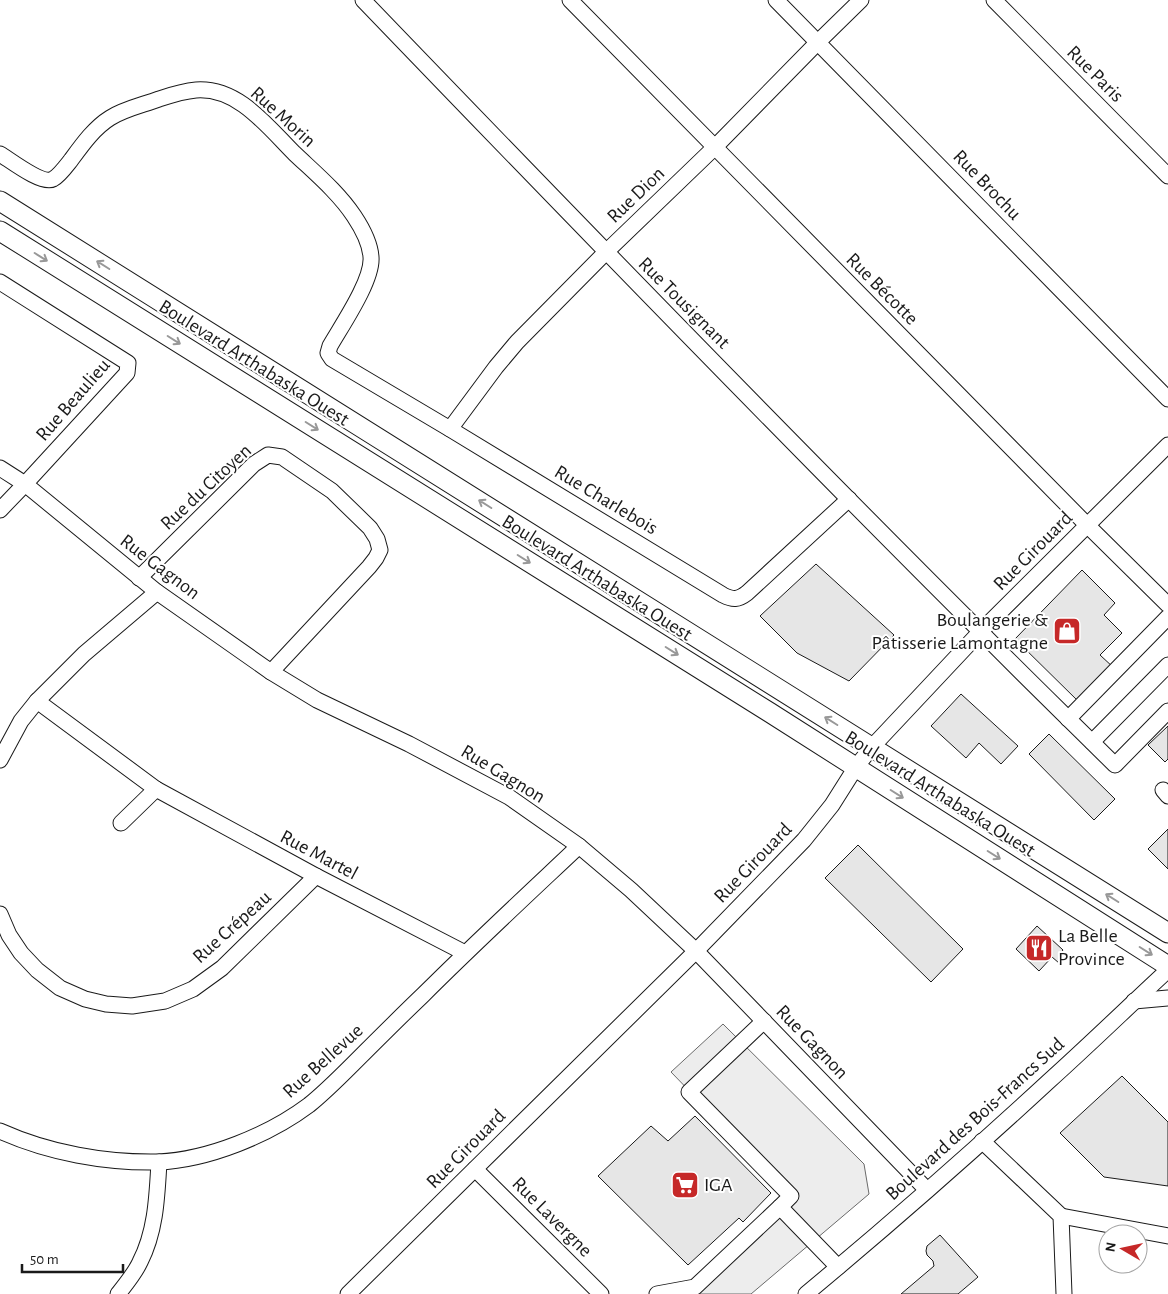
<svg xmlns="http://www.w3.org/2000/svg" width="1168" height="1294" viewBox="0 0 1168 1294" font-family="'Alegreya Sans',sans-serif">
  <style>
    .built { fill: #ededed; stroke: #6a6a6a }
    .building { fill: #e6e6e6; stroke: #1a1a1a }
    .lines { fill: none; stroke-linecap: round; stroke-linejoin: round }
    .minor-casing { stroke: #1a1a1a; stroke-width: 17 }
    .major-casing { stroke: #1a1a1a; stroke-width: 21 }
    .minor { stroke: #fff; stroke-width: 15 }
    .major { stroke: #fff; stroke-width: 19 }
    .oneway { stroke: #989898 }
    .labels { text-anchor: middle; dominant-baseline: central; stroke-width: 4; stroke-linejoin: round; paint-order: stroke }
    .street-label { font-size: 20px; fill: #1a1a1a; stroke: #fff }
    .poi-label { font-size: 20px; fill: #1a1a1a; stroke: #fff; text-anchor: start }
  </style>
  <rect width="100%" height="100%" fill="#fff"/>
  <polygon class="built" points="723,1024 864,1164 869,1194 751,1294 657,1294 695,1287 791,1196 671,1072"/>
  <g class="building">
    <polygon points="816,564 894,635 849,681 797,653 760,616"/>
    <polygon points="1082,570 1115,603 1104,615 1122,633 1100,655 1114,668 1080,703 1015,639"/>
    <polygon points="961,694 1018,746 1001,764 979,743 966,758 931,726"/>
    <polygon points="1168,726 1168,759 1165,762 1148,745"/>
    <polygon points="1049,734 1115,799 1094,820 1029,754"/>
    <polygon points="1168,829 1168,869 1148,849"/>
    <polygon points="858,845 963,949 931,982 825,878"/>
    <polygon points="1037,926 1063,950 1059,955 1063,959 1059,963 1052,957 1039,971 1016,949"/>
    <polygon points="1122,1076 1168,1122 1168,1186 1104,1177 1060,1133"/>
    <polygon points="695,1116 771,1193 743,1222 739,1218 688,1265 598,1176 651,1126 668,1141"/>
    <polygon points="940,1235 978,1277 958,1294 901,1294 934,1266 933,1261 927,1255 926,1251 927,1246"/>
  </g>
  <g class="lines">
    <g class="minor-casing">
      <g id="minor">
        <path d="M 363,0 C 567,212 772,424 981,632 C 1025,677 1071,721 1115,765 L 1168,711"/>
        <polyline points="570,0 1087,525 1168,605"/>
        <polyline points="776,0 1168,399"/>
        <polyline points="994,0 1168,176"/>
        <path d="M 0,154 C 10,160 42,185 53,179 C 59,176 67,165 71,160 C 82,145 94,128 110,118 C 124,109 143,105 159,99 C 171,95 183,91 196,90 C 238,87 267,126 294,153 C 315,173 338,192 354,216 C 362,228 370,242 371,257 C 373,280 342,325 330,346 L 328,353 L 332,359 L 450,429 L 723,595 C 733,600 738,600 747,593 L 849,499"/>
        <polyline points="0,282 128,363 127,373 25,484 0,510"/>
        <polyline points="450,429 496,367 517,342 606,252 714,148 818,42 861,0"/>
        <polyline points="0,468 25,484 157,592 271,672 317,700 409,744 509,797 579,846 631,890 696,951 927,1190"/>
        <polyline points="139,578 254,464 268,455 282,457 332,491 370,528 377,539 380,550 376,558 369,567 271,672"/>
        <polyline points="37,701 156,789 316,876 465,953"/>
        <polyline points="1068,719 1168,617"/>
        <polyline points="1092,742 1168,665"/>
        <polyline points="0,760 21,721 37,701 84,654 157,592"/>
        <polyline points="1163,790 1168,796"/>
        <polyline points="121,823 156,789"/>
        <polyline points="0,914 9,935 21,953 37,970 60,988 85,999 106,1004 132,1006 165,1001 193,989 222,968 316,876"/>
        <polyline points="1134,1001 1168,998"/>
        <polyline points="764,1021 689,1092 791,1196 780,1207"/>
        <path d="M 0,1131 C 49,1153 105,1163 158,1162 C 208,1160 269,1135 309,1105 C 324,1093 339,1078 353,1064 C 376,1041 399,1018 423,995 C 474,944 527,895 579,846"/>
        <polyline points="982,1141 1061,1216 1064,1294"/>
        <polyline points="475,1169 601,1294"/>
        <polyline points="1061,1216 1168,1236"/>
        <path d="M 118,1294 C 126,1284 135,1273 140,1262 C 156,1231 157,1196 159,1162"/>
        <polyline points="348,1294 696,951 804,840 832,805 856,767 872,747 980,632 1168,445"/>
        <polyline points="657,1294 695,1287 780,1207 838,1267"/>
        <path d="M 806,1294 C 889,1225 970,1154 1049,1081 C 1089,1045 1128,1007 1168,970"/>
      </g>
    </g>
    <g class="major-casing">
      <g id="major">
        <polyline points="0,201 1168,933"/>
        <polyline points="0,231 769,712 1168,966"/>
      </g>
    </g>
    <use href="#minor" class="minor"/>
    <use href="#major" class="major"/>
  </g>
  <defs><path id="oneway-shaft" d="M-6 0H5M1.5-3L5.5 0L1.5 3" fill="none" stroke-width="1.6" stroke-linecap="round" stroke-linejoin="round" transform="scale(1.25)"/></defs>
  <g class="oneway">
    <use href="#oneway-shaft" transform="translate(41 257) rotate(32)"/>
    <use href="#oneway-shaft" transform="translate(103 265) rotate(-148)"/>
    <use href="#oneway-shaft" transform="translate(174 340) rotate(32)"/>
    <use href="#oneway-shaft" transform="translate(312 426) rotate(32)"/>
    <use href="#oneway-shaft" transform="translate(485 504) rotate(-148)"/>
    <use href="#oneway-shaft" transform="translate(524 559) rotate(32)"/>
    <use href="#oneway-shaft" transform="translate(672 651) rotate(32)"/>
    <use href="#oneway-shaft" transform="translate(831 721) rotate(-148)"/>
    <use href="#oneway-shaft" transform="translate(897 794) rotate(32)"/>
    <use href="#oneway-shaft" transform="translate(994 855) rotate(32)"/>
    <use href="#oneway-shaft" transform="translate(1112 898) rotate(-148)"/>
    <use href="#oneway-shaft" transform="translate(1146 951) rotate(32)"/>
  </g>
  <defs>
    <g id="shop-square" transform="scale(1.4375)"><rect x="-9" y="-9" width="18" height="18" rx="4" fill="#c62828" stroke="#fff"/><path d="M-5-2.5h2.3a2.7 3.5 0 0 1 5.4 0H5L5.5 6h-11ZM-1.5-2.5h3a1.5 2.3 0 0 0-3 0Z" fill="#fff"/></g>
    <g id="restaurant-square" transform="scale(1.4375)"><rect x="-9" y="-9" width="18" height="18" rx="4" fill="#c62828" stroke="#fff"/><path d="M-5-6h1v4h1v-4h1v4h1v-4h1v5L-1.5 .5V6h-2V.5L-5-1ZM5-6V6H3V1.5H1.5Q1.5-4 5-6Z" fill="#fff"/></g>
    <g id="supermarket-square" transform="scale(1.4375)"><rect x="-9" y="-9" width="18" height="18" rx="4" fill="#c62828" stroke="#fff"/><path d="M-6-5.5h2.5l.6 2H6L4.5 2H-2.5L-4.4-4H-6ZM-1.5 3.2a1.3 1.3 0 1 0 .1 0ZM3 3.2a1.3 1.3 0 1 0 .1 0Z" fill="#fff"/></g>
  </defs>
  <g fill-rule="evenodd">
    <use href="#shop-square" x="1067" y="631"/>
    <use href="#restaurant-square" x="1039" y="948"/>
    <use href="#supermarket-square" x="685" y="1185"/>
  </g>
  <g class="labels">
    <g class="street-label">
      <text transform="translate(1095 74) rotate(45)">Rue Paris</text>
      <text transform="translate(283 117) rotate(42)">Rue Morin</text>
      <text transform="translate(987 185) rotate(46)">Rue Brochu</text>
      <text transform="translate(636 195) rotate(-44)">Rue Dion</text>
      <text transform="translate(882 289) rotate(45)">Rue Bécotte</text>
      <text transform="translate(684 303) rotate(45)">Rue Tousignant</text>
      <text transform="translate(254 363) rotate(32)">Boulevard Arthabaska Ouest</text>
      <text transform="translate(73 400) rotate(-49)">Rue Beaulieu</text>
      <text transform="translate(206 487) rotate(-43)">Rue du Citoyen</text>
      <text transform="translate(606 500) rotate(31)">Rue Charlebois</text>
      <text transform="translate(1033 551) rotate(-45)">Rue Girouard</text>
      <text transform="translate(160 567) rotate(37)">Rue Gagnon</text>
      <text transform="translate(597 578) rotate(32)">Boulevard Arthabaska Ouest</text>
      <text transform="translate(503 774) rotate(31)">Rue Gagnon</text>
      <text transform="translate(940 794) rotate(32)">Boulevard Arthabaska Ouest</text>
      <text transform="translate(319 855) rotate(28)">Rue Martel</text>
      <text transform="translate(753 863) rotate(-46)">Rue Girouard</text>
      <text transform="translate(232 927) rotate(-42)">Rue Crépeau</text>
      <text transform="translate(812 1042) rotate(46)">Rue Gagnon</text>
      <text transform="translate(323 1061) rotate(-42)">Rue Bellevue</text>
      <text transform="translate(975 1119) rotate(-42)">Boulevard des Bois-Francs Sud</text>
      <text transform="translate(466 1149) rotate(-45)">Rue Girouard</text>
      <text transform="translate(552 1217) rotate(45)">Rue Lavergne</text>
    </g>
    <g class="poi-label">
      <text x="1048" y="620" text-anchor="end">Boulangerie &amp;<tspan x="1048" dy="23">Pâtisserie Lamontagne</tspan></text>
      <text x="1058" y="936">La Belle<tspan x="1058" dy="23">Province</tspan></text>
      <text x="704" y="1185">IGA</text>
    </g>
  </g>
  <g transform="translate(1123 1249) rotate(279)"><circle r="24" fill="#ffffff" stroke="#a3a3a3"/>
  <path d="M0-4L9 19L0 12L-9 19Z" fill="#c62828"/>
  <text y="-8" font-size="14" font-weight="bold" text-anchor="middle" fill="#1a1a1a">N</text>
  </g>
  <path d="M22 1264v8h101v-8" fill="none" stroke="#1a1a1a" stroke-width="2.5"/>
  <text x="30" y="1264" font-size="15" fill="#1a1a1a" stroke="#ffffff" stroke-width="4" paint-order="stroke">50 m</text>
</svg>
